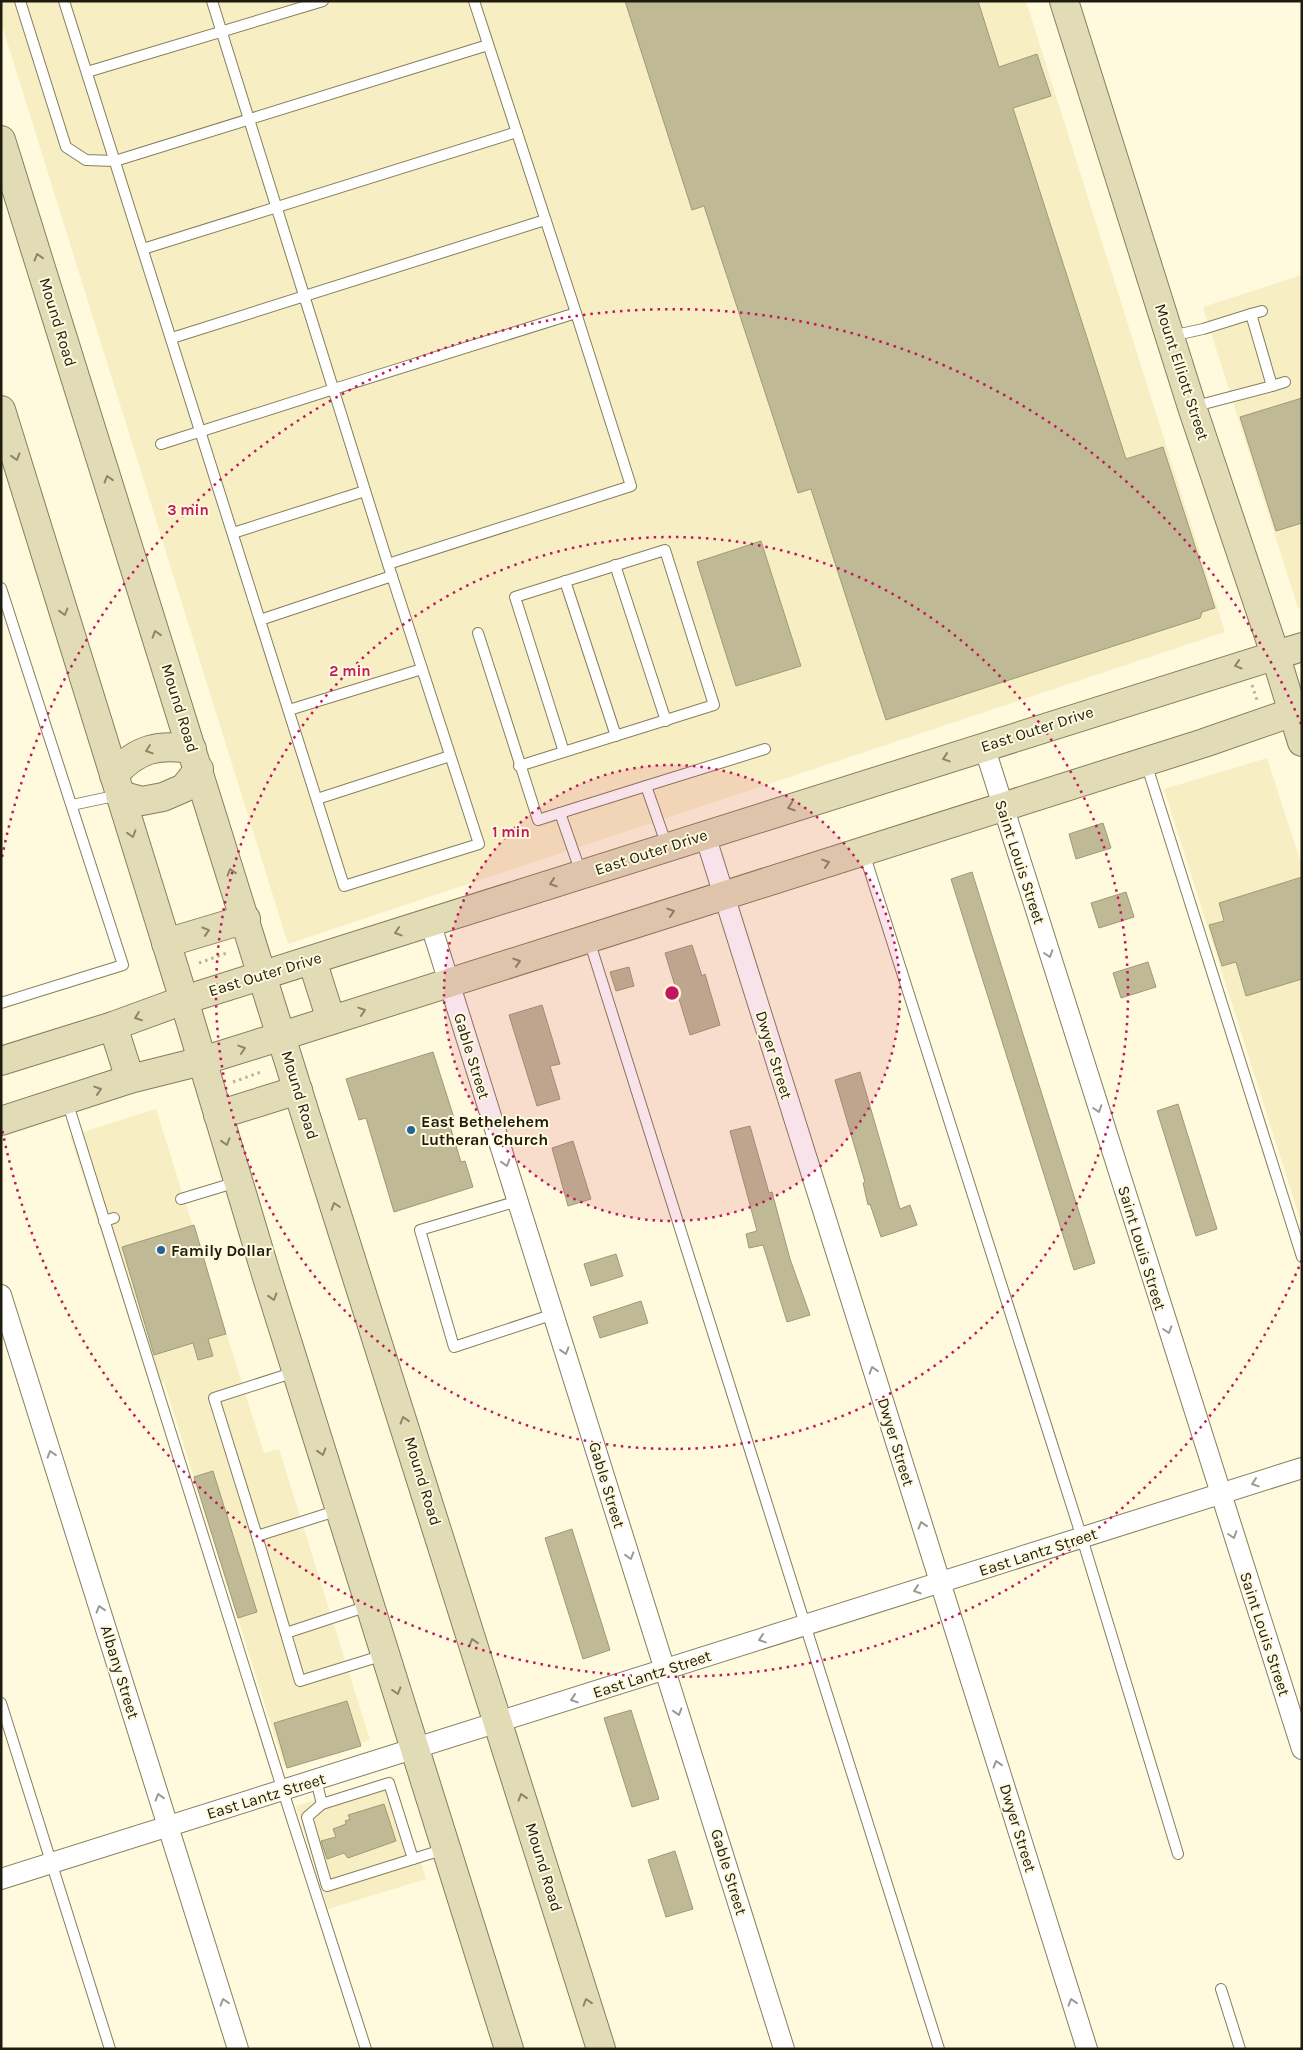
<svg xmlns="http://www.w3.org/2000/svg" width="1303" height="2050" viewBox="0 0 1303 2050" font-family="Karla,sans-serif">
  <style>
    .built { fill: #f7efc3 }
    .building { fill: #c0b996; stroke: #a09978 }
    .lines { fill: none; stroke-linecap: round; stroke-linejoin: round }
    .lane-casing { stroke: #857f5e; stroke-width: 12 }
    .street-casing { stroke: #857f5e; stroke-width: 22 }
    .secondary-casing { stroke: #857f5e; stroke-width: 30 }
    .path { stroke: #b8b39c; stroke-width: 3; stroke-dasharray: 2.5 4; stroke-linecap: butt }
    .lane { stroke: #fff; stroke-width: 10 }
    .street { stroke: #fff; stroke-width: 20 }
    .secondary { stroke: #e2dcb6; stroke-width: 28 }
    .oneway { stroke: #8a866b }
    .oneway2 { stroke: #9a9993 }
    .ring { fill: none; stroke: #c2185b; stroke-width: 2.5; stroke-dasharray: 2.5 5 }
    .poi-dot { fill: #24639a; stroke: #fff9dd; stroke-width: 2 }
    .labels { text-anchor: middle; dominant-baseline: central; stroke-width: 4; stroke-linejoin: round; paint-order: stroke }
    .street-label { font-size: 16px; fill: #1e1c0f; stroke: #fff9dd }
    .poi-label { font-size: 16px; font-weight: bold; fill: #1e1c0f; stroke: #fff9dd; text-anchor: start }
    .centre { fill: #c2185b; stroke: #fff9dd; stroke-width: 2.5 }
    .ring-label { font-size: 15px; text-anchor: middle; font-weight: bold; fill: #c2185b; stroke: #fff9dd; stroke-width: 4; stroke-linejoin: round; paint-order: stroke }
  </style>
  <rect width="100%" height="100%" fill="#fff9dd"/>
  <g class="built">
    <polygon points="1,1 1026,1 1225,632 288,944 1,22"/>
    <polygon points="1302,275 1302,607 1298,608 1203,307"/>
    <polygon points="1267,758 1302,866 1302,1225 1164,789"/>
    <polygon points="156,1109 264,1453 279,1449 370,1740 284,1766 164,1382 150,1386 70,1136"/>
    <polygon points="393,1775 426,1879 328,1909 296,1806"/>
  </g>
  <g class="building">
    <polygon points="625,1 978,1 999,67 1037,54 1051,96 1013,108 1126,459 1163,447 1215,608 1202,612 1200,618 886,720 811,489 798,493 704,206 692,210"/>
    <polygon points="1302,398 1302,523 1276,531 1240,417"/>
    <polygon points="761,541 801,666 736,686 697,562"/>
    <polygon points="1103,823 1111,848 1076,859 1069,834"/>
    <polygon points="972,872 1095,1263 1074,1270 951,879"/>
    <polygon points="1302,877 1302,979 1246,996 1236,962 1222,966 1209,925 1224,921 1219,903"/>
    <polygon points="1126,892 1134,917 1099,928 1091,903"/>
    <polygon points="692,945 702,976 705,974 720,1025 690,1035 665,953"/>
    <polygon points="1148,962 1156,987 1121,998 1113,973"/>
    <polygon points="629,967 634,986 616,991 610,972"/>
    <polygon points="542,1005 560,1064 550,1066 560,1099 537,1106 509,1015"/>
    <polygon points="433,1052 455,1121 449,1123 461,1162 465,1161 473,1187 394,1212 366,1118 359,1120 346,1079"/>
    <polygon points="860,1072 900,1209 910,1205 917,1225 881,1237 870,1204 868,1205 863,1183 865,1182 835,1080"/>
    <polygon points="1178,1104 1217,1229 1196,1236 1157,1111"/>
    <polygon points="750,1126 769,1193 772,1192 790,1259 810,1315 787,1322 763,1245 749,1248 746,1234 757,1231 730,1131"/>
    <polygon points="573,1141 591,1199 568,1206 552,1148"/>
    <polygon points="194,1225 226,1334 208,1339 213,1356 198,1360 193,1343 154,1355 122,1247"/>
    <polygon points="616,1254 623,1276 591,1286 584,1264"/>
    <polygon points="641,1301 648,1323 600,1338 593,1317"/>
    <polygon points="213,1471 257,1612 238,1618 194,1477"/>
    <polygon points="572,1529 610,1650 583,1659 545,1538"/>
    <polygon points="347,1701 361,1746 287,1768 274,1723"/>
    <polygon points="631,1710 659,1799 632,1807 604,1718"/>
    <polygon points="384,1804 396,1841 348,1858 344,1853 327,1859 321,1841 336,1837 333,1829 346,1824 345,1821 350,1819 348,1815"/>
    <polygon points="675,1851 693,1909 666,1917 648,1860"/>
  </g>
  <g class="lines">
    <g class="lane-casing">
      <g id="lane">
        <polyline points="20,1 66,147 86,160 115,161 488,45"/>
        <polyline points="64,1 344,886 479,844 388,564"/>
        <polyline points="474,1 576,313"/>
        <polyline points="87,72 323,1"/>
        <polyline points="143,249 517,132"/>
        <polyline points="1251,314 1262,311"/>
        <polyline points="1171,336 1203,329 1251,314 1272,386 1192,407"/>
        <polyline points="172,338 545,220"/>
        <polyline points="1272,386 1285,382"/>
        <path d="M 161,444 C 299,400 438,356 576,313 L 631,486 L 388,564 L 212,1"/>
        <polyline points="233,533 365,491"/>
        <polyline points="615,565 666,721"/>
        <polyline points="565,581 616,736"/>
        <polyline points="1,588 123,965 1,1003"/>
        <polyline points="260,620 392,576"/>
        <polyline points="478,633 538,820 560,813 581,873"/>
        <polyline points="289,710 422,669"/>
        <polyline points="1146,763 1302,1257"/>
        <polyline points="519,766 714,705 665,550 515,597 564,752"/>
        <polyline points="317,799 450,756"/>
        <polyline points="72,805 119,795"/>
        <polyline points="560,813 646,786"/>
        <polyline points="667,846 646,786 765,749"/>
        <polyline points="864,853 1082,1538 1178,1854"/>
        <polyline points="589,940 939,2049"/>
        <polyline points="67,1101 283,1791 366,2049"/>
        <polyline points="181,1199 237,1182"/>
        <polyline points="518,1201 420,1230 454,1347 554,1314"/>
        <polyline points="104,1221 114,1218"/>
        <polyline points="295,1372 214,1398 257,1536 339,1510"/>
        <polyline points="257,1536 300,1681 384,1655"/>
        <polyline points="286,1633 368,1606"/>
        <polyline points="1,1703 110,2049"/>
        <polyline points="316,1780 322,1804 307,1817 327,1886 445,1849"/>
        <polyline points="322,1804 389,1783 413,1859"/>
        <polyline points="1221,1989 1240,2049"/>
      </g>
    </g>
    <g class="street-casing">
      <g id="street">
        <polyline points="984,746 1302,1749"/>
        <polyline points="705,835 1087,2049"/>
        <polyline points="430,922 784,2049"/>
        <polyline points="1,1295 238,2049"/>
        <polyline points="1,1879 1302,1468"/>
      </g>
    </g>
    <g class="secondary-casing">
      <g id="secondary">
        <polyline points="1064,1 1192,407 1275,654 1302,742"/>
        <polyline points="1,140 308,1123 601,2049"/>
        <polyline points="1,410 184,1000 266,1274 509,2049"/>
        <path d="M 114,775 C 137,748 159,744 192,749"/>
        <polyline points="120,795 142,801 163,797 184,788 199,769"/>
        <polyline points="166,943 246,919"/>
        <polyline points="312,960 331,1020"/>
        <polyline points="113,1026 130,1079"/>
        <polyline points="1,1061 113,1026 184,1000 1302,647"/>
        <polyline points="218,1115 298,1090"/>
        <polyline points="1,1121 130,1079 202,1061 282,1036 1204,743 1302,709"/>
      </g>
    </g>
    <g class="path">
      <polyline points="1252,685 1257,700"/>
      <polyline points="199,963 227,953"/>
      <polyline points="233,1082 261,1072"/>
    </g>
    <use href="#lane" class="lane"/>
    <use href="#street" class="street"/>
    <use href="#secondary" class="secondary"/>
  </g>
  <defs><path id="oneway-chevron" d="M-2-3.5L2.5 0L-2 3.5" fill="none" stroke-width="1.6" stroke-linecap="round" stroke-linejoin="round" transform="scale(1.25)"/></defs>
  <g class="oneway">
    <use href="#oneway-chevron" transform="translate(38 257) rotate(-107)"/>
    <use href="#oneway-chevron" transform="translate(16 457) rotate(73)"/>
    <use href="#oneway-chevron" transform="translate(108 479) rotate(-107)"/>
    <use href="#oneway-chevron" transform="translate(64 612) rotate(73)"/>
    <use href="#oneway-chevron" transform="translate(156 634) rotate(-107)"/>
    <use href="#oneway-chevron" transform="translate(1238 665) rotate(163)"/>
    <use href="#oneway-chevron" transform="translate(149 750) rotate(161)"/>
    <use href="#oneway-chevron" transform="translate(946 758) rotate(162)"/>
    <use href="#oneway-chevron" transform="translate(791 807) rotate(162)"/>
    <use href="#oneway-chevron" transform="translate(132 834) rotate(73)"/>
    <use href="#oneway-chevron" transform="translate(826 863) rotate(-18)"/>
    <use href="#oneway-chevron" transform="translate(231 872) rotate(-107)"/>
    <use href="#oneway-chevron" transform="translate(553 883) rotate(162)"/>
    <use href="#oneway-chevron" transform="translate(671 912) rotate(-18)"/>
    <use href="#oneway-chevron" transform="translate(206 931) rotate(-17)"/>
    <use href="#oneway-chevron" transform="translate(398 932) rotate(162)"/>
    <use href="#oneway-chevron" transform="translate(517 962) rotate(-18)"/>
    <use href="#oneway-chevron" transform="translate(362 1011) rotate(-18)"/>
    <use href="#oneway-chevron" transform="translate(138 1017) rotate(160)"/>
    <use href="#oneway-chevron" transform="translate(242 1049) rotate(-18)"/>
    <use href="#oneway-chevron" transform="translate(98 1090) rotate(-18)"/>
    <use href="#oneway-chevron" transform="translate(226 1142) rotate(73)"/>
    <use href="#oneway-chevron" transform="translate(335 1206) rotate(-108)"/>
    <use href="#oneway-chevron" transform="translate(273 1297) rotate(73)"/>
    <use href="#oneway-chevron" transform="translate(404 1420) rotate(-107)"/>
    <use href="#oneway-chevron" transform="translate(322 1452) rotate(73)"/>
    <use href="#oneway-chevron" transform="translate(473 1642) rotate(-107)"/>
    <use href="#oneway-chevron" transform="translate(397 1691) rotate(73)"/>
    <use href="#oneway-chevron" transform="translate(522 1797) rotate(-107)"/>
    <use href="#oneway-chevron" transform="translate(587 2002) rotate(-107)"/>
  </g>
  <g class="oneway2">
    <use href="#oneway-chevron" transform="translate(1049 954) rotate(72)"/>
    <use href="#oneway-chevron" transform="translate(1098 1109) rotate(72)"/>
    <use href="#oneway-chevron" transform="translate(506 1163) rotate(73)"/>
    <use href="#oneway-chevron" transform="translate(1168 1330) rotate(72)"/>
    <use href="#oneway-chevron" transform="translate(565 1351) rotate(73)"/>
    <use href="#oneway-chevron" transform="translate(873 1370) rotate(-107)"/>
    <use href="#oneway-chevron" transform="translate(51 1454) rotate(-107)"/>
    <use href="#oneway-chevron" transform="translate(1255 1483) rotate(162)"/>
    <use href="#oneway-chevron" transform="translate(922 1525) rotate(-107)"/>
    <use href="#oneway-chevron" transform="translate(1233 1535) rotate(72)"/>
    <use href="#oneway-chevron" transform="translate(630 1556) rotate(73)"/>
    <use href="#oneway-chevron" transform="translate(917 1590) rotate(162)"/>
    <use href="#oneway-chevron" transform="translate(100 1609) rotate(-107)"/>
    <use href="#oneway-chevron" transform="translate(762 1639) rotate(162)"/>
    <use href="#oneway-chevron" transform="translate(574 1699) rotate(162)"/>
    <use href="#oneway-chevron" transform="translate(678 1712) rotate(73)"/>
    <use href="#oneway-chevron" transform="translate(997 1764) rotate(-107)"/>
    <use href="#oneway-chevron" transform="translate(159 1797) rotate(-107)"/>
    <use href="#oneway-chevron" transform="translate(224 2002) rotate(-107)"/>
    <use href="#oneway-chevron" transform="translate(1072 2002) rotate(-107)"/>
  </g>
  <circle cx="672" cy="993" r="228" fill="#c2185b" fill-opacity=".12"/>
  <g class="ring">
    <circle cx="672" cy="993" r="228"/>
    <circle cx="672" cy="993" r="456"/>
    <path d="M1302 1260A684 684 0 0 1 2 1129M2 857A684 684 0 0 1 1302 726"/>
  </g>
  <g class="poi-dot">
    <circle cx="411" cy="1130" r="5"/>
    <circle cx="161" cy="1250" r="5"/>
  </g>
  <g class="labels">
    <g class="street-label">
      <text transform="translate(58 322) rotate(73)">Mound Road</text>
      <text transform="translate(1182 372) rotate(72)">Mount Elliott Street</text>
      <text transform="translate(180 708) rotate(73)">Mound Road</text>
      <text transform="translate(1037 729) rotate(-18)">East Outer Drive</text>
      <text transform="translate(651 852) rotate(-18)">East Outer Drive</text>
      <text transform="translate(1020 862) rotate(72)">Saint Louis Street</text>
      <text transform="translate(265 974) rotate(-17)">East Outer Drive</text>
      <text transform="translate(774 1055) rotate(73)">Dwyer Street</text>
      <text transform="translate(472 1056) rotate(73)">Gable Street</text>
      <text transform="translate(300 1095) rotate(73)">Mound Road</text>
      <text transform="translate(1142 1248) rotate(73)">Saint Louis Street</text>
      <text transform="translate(896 1442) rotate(73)">Dwyer Street</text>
      <text transform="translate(423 1481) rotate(73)">Mound Road</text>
      <text transform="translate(607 1485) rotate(73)">Gable Street</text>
      <text transform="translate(1038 1552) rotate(-18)">East Lantz Street</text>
      <text transform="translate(1265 1634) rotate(72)">Saint Louis Street</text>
      <text transform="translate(120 1672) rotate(73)">Albany Street</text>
      <text transform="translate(652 1674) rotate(-18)">East Lantz Street</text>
      <text transform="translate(266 1796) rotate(-17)">East Lantz Street</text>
      <text transform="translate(1018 1828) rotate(73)">Dwyer Street</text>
      <text transform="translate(544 1867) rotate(73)">Mound Road</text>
      <text transform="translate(729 1872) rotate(73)">Gable Street</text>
    </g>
    <g class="poi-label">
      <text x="421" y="1121">East Bethelehem<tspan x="421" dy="18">Lutheran Church</tspan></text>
      <text x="171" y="1250">Family Dollar</text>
    </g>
  </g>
  <circle cx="672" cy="993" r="8" class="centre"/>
  <g class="ring-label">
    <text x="188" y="515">3 min</text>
    <text x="350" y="676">2 min</text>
    <text x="511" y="837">1 min</text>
  </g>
  <rect width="1303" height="2050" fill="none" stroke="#1e1c0f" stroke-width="5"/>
</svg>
